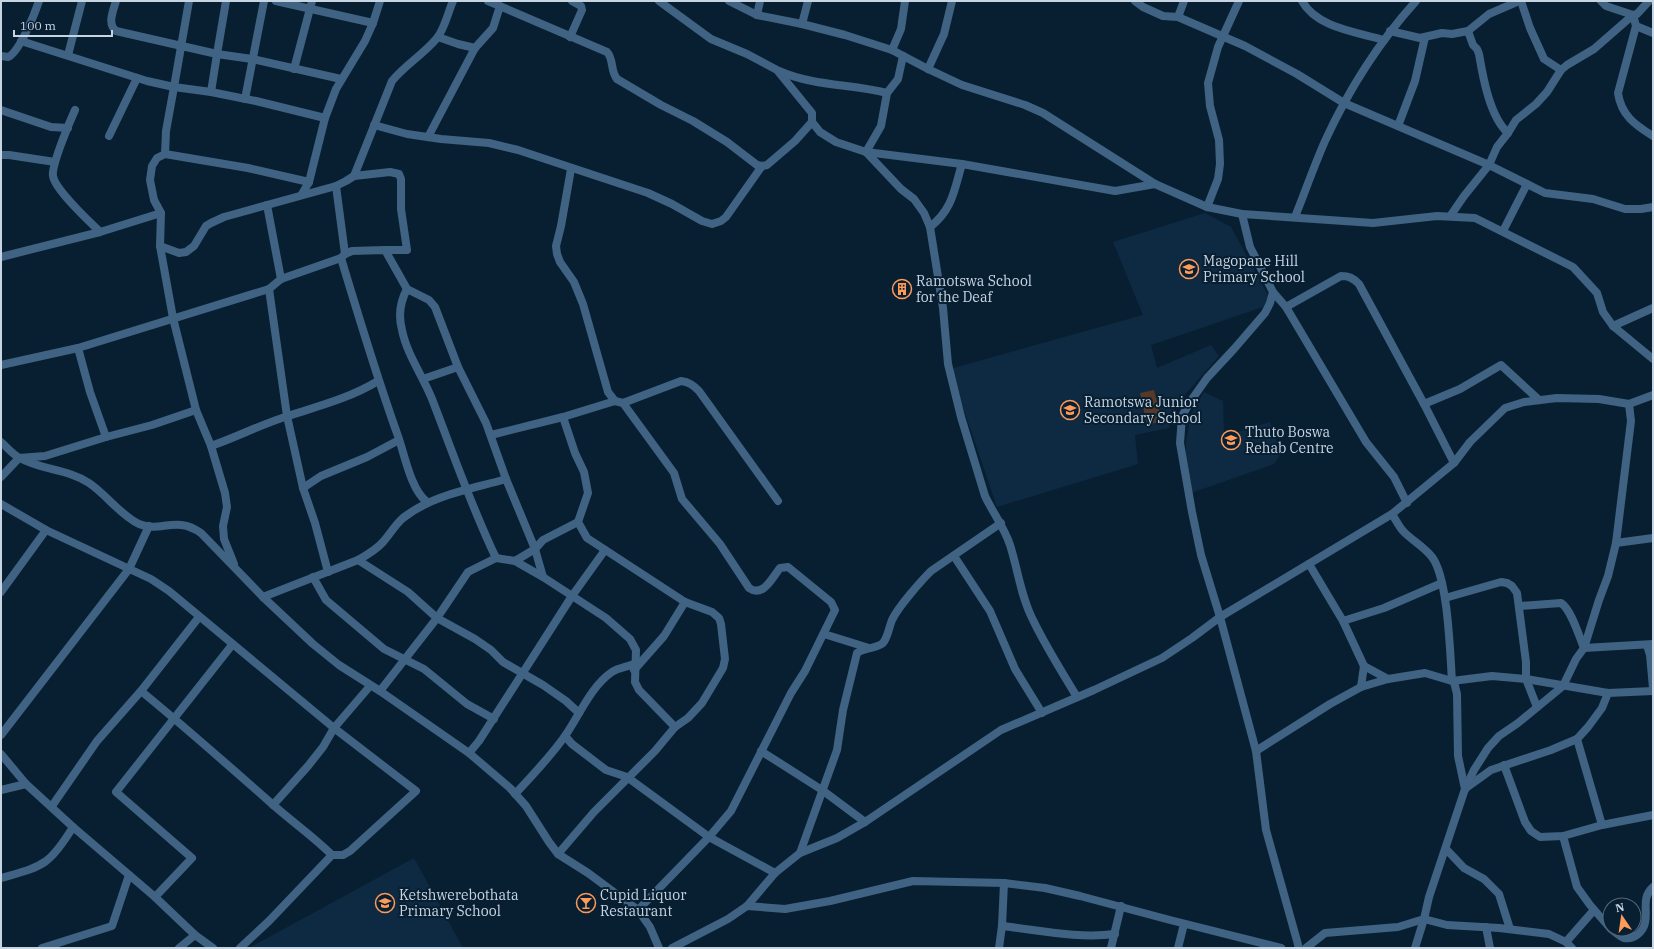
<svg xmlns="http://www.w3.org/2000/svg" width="1654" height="949" viewBox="0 0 1654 949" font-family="'IBM Plex Serif',serif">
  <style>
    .built { fill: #0e2a42 }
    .green { fill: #583926 }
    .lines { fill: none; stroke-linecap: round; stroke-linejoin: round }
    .minor { stroke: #406383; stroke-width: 8 }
    .labels { text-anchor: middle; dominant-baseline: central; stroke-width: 4; stroke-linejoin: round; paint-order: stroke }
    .poi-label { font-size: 14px; fill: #c7d5e2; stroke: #081f32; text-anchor: start }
  </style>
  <rect width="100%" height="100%" fill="#081f32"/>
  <g class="built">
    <polygon points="1205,213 1231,227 1269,297 1263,307 1151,345 1157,368 1211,345 1219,356 1176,405 1169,428 1135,435 1138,464 997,507 950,369 1143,315 1113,242"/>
    <polygon points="1204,392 1223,401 1224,436 1270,422 1281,454 1274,464 1191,493 1186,463 1186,443 1191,414"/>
    <polygon points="414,858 463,948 249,948"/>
  </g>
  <polygon class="green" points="1154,390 1162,421 1147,425 1140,393"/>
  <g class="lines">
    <g class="minor">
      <path d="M 116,1 C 113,11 107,24 116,31 L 217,54 L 211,92 L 174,87 L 189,1"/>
      <polyline points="226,1 217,54 252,59 341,79"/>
      <polyline points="276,1 373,23"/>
      <path d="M 488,1 L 607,52 C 614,59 610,71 617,79 L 661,105 L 693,121 L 727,142 L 757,165 L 762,166 L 767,165 L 795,141 L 812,122 L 812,113 L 777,70 L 747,54 L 711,39 L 659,1"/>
      <polyline points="729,1 757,15 802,24 845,35 892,50 928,69 962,85 1025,105 1043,113 1155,184 1207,207 1242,214 1373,223 1437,216 1475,218 1573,267 1597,293 1603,312 1613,326 1653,359"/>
      <polyline points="1135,1 1143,7 1163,16 1178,17 1245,46 1297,74 1344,103 1489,165 1545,193 1593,199 1625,209 1641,209 1653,207"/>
      <path d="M 1302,1 C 1317,28 1357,32 1384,40"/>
      <polyline points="1521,1 1530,28 1544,59 1561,70"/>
      <polyline points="1601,1 1606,6 1633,15 1636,26 1653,33"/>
      <polyline points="757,15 760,1"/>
      <polyline points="1178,17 1184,1"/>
      <polyline points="802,24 808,1"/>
      <path d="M 1636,26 L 1618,93 C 1621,115 1635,125 1653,136"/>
      <path d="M 1390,31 L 1420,38 L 1442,33 L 1452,34 L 1468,31 L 1473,45 L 1477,49 L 1479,54 C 1483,78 1490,117 1508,133"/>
      <polyline points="1468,31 1489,14 1519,1"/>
      <polyline points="438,37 458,44 475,48"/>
      <polyline points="570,37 582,10 581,6 572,1"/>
      <polyline points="21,41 147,81 174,87 166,131 165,154 157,158 152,166 150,180 154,200 161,213 160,246 173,318 196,410 211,446 225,493 227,507 223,526 224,539 234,564"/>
      <polyline points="892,50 901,29 905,1"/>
      <polyline points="68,55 82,1"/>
      <path d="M 1,56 L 8,57 C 19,53 35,13 39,1"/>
      <polyline points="294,69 312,1"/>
      <polyline points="928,69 944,34 952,1"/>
      <path d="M 779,71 C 813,86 851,84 887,93"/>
      <polyline points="211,92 256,101 325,118"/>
      <polyline points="245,99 264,1"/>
      <polyline points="1,110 51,127 68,128"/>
      <path d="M 75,110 C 70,121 51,166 53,176 C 55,190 90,222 100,232"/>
      <polyline points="812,122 820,132 836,142 866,152 962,164 1115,191 1155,184"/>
      <polyline points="374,125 407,134 441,139 489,143 518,150 648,193 672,204 702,221 712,224 721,221 726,217 762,166"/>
      <polyline points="1398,126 1415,81 1425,37"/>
      <polyline points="109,136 137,78"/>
      <polyline points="428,137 475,48 493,28 500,6"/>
      <path d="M 866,152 L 901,189 L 914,199 L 924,213 L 930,227 L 943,308 L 948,364 L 961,417 L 985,496 C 993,513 1004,527 1010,545 C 1018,570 1021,597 1033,620 C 1046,647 1062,672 1077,697"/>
      <polyline points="866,152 881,126 887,93 898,79 903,56"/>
      <polyline points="165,154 248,168 309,182"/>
      <polyline points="1,155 9,155 55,162"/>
      <polyline points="571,169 561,226 556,246 557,254 560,262 574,282 583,304 608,392 615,401"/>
      <polyline points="354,176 390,172 399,174 401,179 401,209 407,250 385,250"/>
      <polyline points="302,194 309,182 325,118 336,89 365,41 373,23 380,1"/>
      <polyline points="267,205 281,279"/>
      <polyline points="1207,207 1218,179 1220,164 1219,140 1210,106 1208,83 1218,47 1239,1"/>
      <polyline points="1242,214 1250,247 1273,292 1270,303 1265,313 1234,349 1207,378 1190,402 1182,416 1180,443 1192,512 1201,555 1220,617 1256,751 1266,830 1299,948"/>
      <polyline points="1451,215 1464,196 1489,165 1497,147 1508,133 1516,120 1536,104 1547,92 1561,70 1567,65 1594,49 1633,15 1637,14 1649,1"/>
      <path d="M 1295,217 C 1305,192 1314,166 1325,141 C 1348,91 1379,42 1416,1"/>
      <path d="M 930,227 C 953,209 954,190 962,164"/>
      <polyline points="1503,231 1527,184"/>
      <path d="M 160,246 L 179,253 L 186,252 L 194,246 L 206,226 L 211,223 L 224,217 L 336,186 L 346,181 L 354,176 L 392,81 C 405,65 424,54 437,38 C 445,28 448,12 453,1"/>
      <polyline points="345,254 352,251 385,250 407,289 429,300 435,307 458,367 486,423 506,479 535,549 543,577 606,618 630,639 636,650 635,682 639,690 675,727"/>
      <polyline points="1,257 100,232 161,213"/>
      <path d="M 341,258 C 359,318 377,378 398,436 C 405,456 411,490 427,502"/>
      <polyline points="269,289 287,416 303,488 315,523 328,572"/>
      <path d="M 407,289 C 400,302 398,315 402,330 C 407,355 423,376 432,399 C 453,453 471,506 496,558"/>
      <polyline points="1273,292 1286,307 1366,442 1394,477 1407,503"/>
      <path d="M 1286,307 L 1341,276 C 1349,276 1353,278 1359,284 L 1424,404 L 1454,463"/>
      <polyline points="1613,326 1653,308"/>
      <polyline points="78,348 90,392 106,437"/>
      <polyline points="1,365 78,348 269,289 281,279 341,258 345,254 336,186"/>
      <polyline points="423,379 458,367"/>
      <path d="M 623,403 L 674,473 L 682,499 L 720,544 L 749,588 C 763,598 772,578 780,568 L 788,567 L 831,602 L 835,610 L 805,671 L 791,693 L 731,811 L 709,837 L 638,910"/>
      <polyline points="1424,404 1460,389 1501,365 1539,400"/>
      <path d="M 491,435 L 563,417 L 615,401 L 623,403 L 681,381 C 689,382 693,385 699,391 L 778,501"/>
      <path d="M 1,442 C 7,447 13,455 20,458 C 41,470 68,469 89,483 C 107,495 120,515 139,524 C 160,533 176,515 201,533 L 263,597 L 313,644 L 339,665 L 380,691 L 469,753 L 510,788 L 526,806 L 549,842 L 558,854 L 588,873 L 638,910 L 650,927 L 659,948"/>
      <path d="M 211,446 C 237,437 262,424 288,416 C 319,406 350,398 378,381"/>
      <polyline points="1,477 19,458 45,456 106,437 152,425 196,410"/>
      <polyline points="303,488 321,476 367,457 399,440"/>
      <path d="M 1,504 L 46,530 L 151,579 L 169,591 L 334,728 L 416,791 L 350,851 L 343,855 L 332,855 C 313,836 291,821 271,803 C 228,765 185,727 141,691"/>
      <path d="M 1392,514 C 1396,520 1399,527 1404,532 C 1413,541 1424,547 1432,557 C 1448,578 1450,652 1452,681 L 1454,682 L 1457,694 L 1458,756 L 1465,789"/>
      <polyline points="1616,543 1653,538"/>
      <polyline points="954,556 990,611 1015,669 1042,713"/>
      <polyline points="358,560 408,592 437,618 475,639 491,650 503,662 543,685 566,701 579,713"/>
      <polyline points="515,561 543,577"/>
      <polyline points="1309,564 1343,621 1364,666 1361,687"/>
      <polyline points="313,577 326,600 384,649 424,669 467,704 494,719"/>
      <polyline points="1,592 46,530"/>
      <path d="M 263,597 L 358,560 C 367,555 376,550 383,542 C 390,534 395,525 403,518 C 432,495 472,489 506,479"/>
      <polyline points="1445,598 1501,582 1507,583 1512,586 1517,593 1526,662 1526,679 1537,707"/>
      <path d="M 1520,606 L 1561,603 C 1571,609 1579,636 1584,648 L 1653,644"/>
      <polyline points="1343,621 1384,608 1442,583"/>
      <polyline points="824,634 869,648"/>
      <polyline points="1647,645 1650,655 1653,688"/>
      <polyline points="1364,666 1388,679"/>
      <polyline points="634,670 664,636 685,602"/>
      <polyline points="380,691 437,618 468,572 496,558 515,561 535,549 543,540 578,522"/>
      <polyline points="1,735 129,569 149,526"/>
      <polyline points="565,736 572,744 606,770 627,777 709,837 775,873"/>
      <polyline points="1577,739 1602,825"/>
      <polyline points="761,751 822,790 865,822"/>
      <polyline points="1256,751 1330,704 1361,687 1388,679 1425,673 1452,681 1492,676 1526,679 1608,693 1653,691"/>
      <polyline points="469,753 479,741 572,596 605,550"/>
      <polyline points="1,754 26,784 73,827 155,897 195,935 213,948"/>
      <polyline points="1504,765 1525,822 1531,831 1540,837 1563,836 1602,825 1653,815"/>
      <polyline points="1466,788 1491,770 1551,750 1577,739 1588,727 1602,708 1608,693"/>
      <polyline points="1,790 26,784"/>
      <path d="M 515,794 C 533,775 550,757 565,736 C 579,716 591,686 612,672 C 618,668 627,667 634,664"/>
      <polyline points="273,805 308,766 323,747 334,728 370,686"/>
      <polyline points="52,806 97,741 141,691 199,617"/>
      <polyline points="1563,836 1577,887 1590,905 1610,928"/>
      <polyline points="1446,849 1464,868 1484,879 1499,894 1510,929"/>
      <path d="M 800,853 L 837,750 L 843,710 L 857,653 C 865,647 876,649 883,643 C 888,637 889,627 892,620 C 898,607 921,581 931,571 L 1001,523"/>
      <polyline points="558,854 594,812 655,751 675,727 688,718 702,703 723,668 725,659 721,624 719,618 712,612 685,602 587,538 578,522 588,493 584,472 575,453 563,417"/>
      <path d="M 1,878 C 43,866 49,866 73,827"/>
      <polyline points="155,897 192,858 116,792 232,645"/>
      <polyline points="747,906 785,909 830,901 913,881 1004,883 1045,888 1080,896 1170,920 1281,948"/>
      <path d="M 1002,926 C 1039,930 1078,939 1115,934"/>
      <polyline points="1486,927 1490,948"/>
      <path d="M 1611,929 C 1615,932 1620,937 1624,938 C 1634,940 1643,932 1645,923 C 1648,910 1641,898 1653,887"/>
      <polyline points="1566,942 1594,910"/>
      <polyline points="42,948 112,926 129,875"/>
      <polyline points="179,948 195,935"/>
      <polyline points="240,948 269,921 332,855"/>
      <polyline points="672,948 728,919 747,906 775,873 800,853 837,838 865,822 1001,730 1094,690 1162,658 1192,638 1220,617 1392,514 1454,463 1470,442 1505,408 1524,402 1557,398 1599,399 1629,404 1653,395"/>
      <polyline points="999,948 1002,926 1004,883"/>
      <polyline points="1111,948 1121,906"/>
      <polyline points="1178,948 1184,924"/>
      <polyline points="1306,948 1325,933 1398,927 1424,919 1447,925 1499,928 1549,934 1566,942 1572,948"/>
      <polyline points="1415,948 1424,919 1429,897 1465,789 1474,770 1488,748 1499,736 1518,723 1563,686 1576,659 1584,648 1599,600 1608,576 1616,543 1631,421 1629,404"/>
    </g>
  </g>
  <defs>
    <g id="school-ring" transform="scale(1)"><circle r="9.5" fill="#081f32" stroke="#fe9b59" stroke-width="1.5"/><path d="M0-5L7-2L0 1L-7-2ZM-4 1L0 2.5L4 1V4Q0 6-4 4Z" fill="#fe9b59"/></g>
    <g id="building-ring" transform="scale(1)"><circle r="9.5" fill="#081f32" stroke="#fe9b59" stroke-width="1.5"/><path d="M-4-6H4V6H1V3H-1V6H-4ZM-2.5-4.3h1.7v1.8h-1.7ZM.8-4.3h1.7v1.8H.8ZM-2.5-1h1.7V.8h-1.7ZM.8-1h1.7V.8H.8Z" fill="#fe9b59"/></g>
    <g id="bar-ring" transform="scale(1)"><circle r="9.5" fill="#081f32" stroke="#fe9b59" stroke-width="1.5"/><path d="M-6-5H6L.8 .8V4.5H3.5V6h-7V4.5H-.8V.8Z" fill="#fe9b59"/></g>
  </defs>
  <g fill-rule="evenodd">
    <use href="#school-ring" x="1189" y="269"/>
    <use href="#building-ring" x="902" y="289"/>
    <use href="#school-ring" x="1070" y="410"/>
    <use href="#school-ring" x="1231" y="440"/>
    <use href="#school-ring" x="385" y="903"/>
    <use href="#bar-ring" x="586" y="903"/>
  </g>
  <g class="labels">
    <g class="poi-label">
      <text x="1203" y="261">Magopane Hill<tspan x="1203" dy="16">Primary School</tspan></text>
      <text x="916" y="281">Ramotswa School<tspan x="916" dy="16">for the Deaf</tspan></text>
      <text x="1084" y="402">Ramotswa Junior<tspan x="1084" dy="16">Secondary School</tspan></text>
      <text x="1245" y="432">Thuto Boswa<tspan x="1245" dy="16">Rehab Centre</tspan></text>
      <text x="399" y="895">Ketshwerebothata<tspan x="399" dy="16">Primary School</tspan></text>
      <text x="600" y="895">Cupid Liquor<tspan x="600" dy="16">Restaurant</tspan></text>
    </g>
  </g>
  <rect width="1654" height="949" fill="none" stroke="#c7d5e2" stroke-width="4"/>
  <g transform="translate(1622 917) rotate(347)"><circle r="19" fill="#081f32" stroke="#546878"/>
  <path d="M0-3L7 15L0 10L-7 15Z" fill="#fe9b59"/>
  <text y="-6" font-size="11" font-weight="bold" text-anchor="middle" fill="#c7d5e2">N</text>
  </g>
  <path d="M14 30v6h98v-6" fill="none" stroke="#c7d5e2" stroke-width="2"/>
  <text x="20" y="30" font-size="12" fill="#c7d5e2" stroke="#081f32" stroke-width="3" paint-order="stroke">100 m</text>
</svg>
